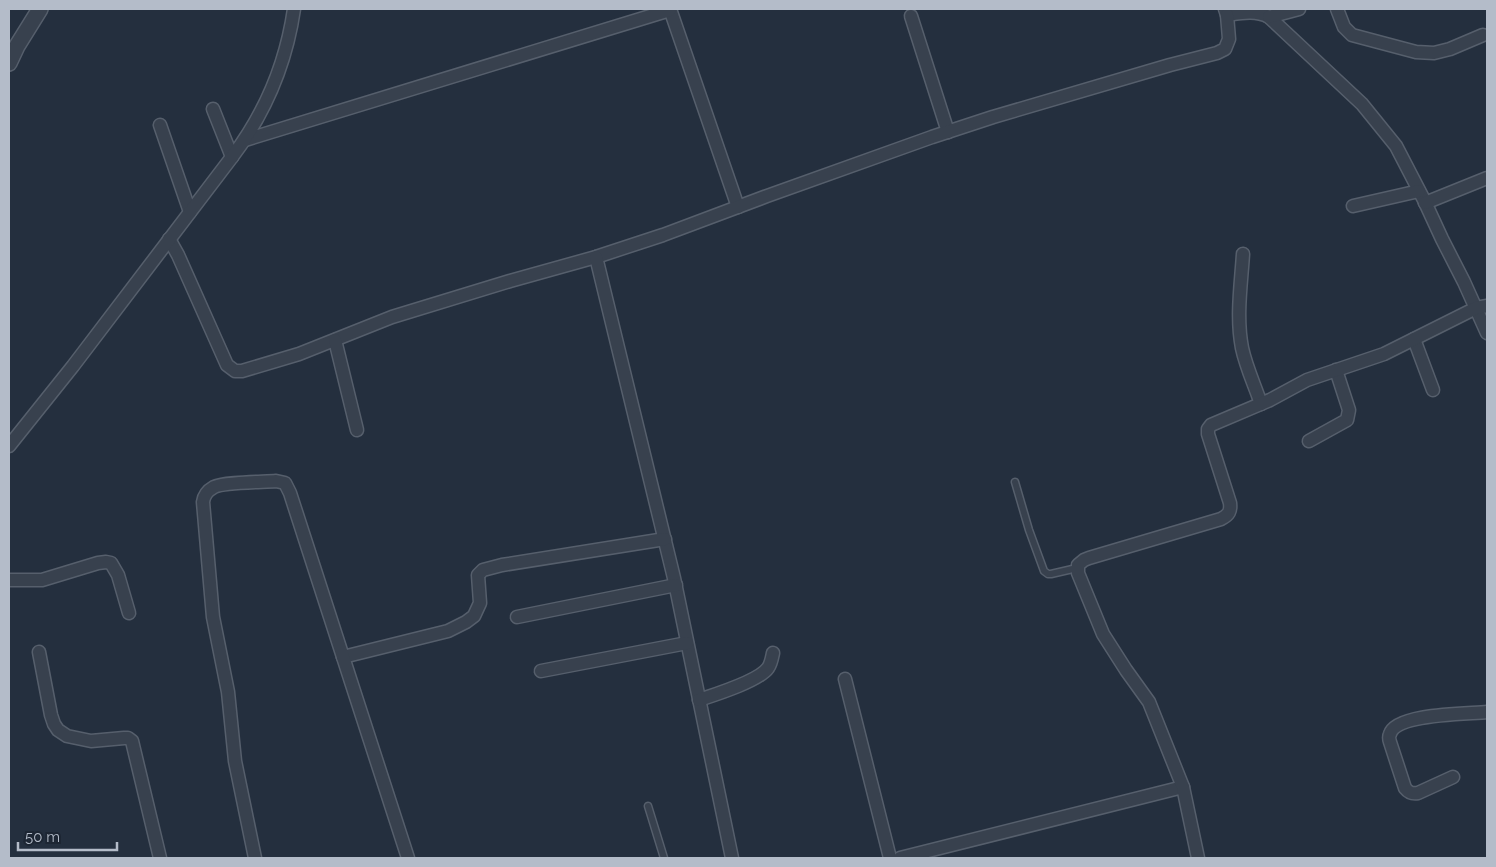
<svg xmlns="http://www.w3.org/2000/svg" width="1496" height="867" viewBox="0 0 1496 867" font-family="Raleway,sans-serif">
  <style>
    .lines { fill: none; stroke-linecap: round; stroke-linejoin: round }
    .service-casing { stroke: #565f6c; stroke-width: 9 }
    .minor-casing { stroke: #565f6c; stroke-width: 15 }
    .tertiary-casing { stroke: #565f6c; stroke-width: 18 }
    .service { stroke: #38414e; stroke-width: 6 }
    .minor { stroke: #38414e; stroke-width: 12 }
    .tertiary { stroke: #38414e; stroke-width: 15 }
  </style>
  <rect width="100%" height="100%" fill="#242f3e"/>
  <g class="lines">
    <g class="service-casing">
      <g id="service">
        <polyline points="1015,482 1029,530 1044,571 1048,574 1051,574 1077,568"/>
        <polyline points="648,806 664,858"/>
      </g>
    </g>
    <g class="minor-casing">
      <g id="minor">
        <polyline points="670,9 738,207"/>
        <path d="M 1225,9 L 1227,15 C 1241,13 1256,10 1269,17 L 1362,104 L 1396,146 L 1424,200 L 1442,239 L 1464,282 L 1487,333"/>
        <polyline points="1337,9 1344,27 1352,35 1416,52 1434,53 1450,49 1483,35"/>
        <polyline points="911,16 948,132"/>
        <polyline points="1269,17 1299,9"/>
        <polyline points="213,109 232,157"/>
        <polyline points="160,125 190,212"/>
        <polyline points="245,140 670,10"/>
        <polyline points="1425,203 1487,178"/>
        <polyline points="1353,206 1419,191"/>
        <polyline points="169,239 178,255 227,365 235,371 242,371 299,354 392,317 510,281 596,257 663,235 767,196 932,137 993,117 1170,65 1217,53 1225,49 1229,39 1227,15"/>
        <path d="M 1243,254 C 1241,285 1236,317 1242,348 C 1246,367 1255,386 1261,404"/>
        <polyline points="596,257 674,578 732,858"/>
        <polyline points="1414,339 1433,390"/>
        <polyline points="335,340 357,430"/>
        <polyline points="1309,441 1347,420 1349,410 1336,370"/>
        <path d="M 9,446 L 73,366 L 232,157 C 266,112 286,64 294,9"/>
        <polyline points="9,580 42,580 98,563 106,562 111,563 118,575 129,613"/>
        <polyline points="517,617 676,585"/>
        <polyline points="39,652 51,715 54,724 58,730 67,736 91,741 124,738 128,738 132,741 160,858"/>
        <polyline points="343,657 448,631 466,622 474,616 480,603 478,575 483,570 502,565 665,539"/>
        <polyline points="541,671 687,643"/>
        <polyline points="845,679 890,858"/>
        <path d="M 699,700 C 714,695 759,681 768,668 C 771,664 772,658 773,653"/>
        <path d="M 1453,777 L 1418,793 C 1412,794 1409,793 1405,788 L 1390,742 C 1389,739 1389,736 1390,734 C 1396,713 1469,714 1487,712"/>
        <path d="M 255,858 L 235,761 L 228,692 L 213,617 L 203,502 C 204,495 207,491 214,487 C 223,482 263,482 276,481 L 285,483 L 290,493 L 408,858"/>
        <polyline points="900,858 1183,787"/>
        <path d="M 1198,858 L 1183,787 L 1149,702 L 1126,670 L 1103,634 L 1078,573 L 1078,565 L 1084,560 L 1089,558 L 1221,519 C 1229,515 1231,511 1230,503 L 1208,434 L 1208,429 L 1211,425 L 1270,400 L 1307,380 L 1384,354 L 1476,308 L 1487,306"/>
      </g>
    </g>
    <g class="tertiary-casing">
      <polyline id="tertiary" points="9,63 17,46 40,9"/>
    </g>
    <use href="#service" class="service"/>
    <use href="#minor" class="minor"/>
    <use href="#tertiary" class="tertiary"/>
  </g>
  <rect width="1496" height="867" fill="none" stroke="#b4bcc9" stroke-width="20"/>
  <path d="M18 842v8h99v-8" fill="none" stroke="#b4bcc9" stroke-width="2.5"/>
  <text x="25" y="842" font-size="15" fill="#b4bcc9" stroke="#1d2633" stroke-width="4" paint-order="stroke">50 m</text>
</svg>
